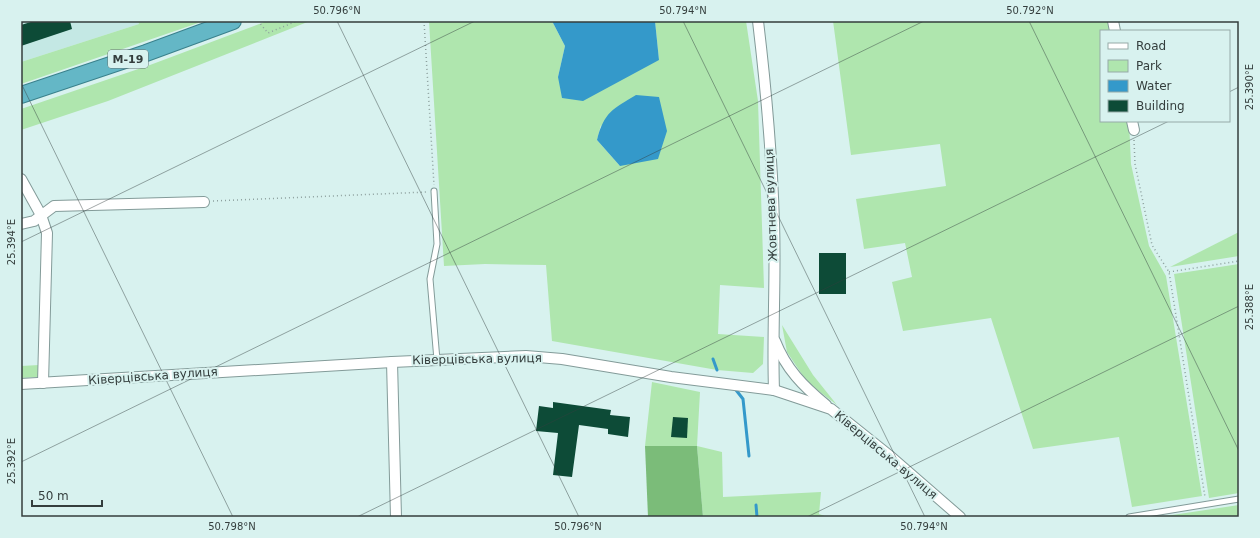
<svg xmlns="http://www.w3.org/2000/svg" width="1260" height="538" viewBox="0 0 1260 538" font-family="'DejaVu Sans',sans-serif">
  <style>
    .built { fill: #c4e8e4 }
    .green { fill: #afe6ae; fill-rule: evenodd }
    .forest { fill: #7bbc79 }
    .water { fill: #3499ca }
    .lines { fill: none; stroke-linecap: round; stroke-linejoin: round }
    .stream { stroke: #3499ca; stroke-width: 3 }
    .building { fill: #0d4b37 }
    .service-casing { stroke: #839b99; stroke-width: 7 }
    .minor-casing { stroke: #839b99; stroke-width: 12 }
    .trunk-casing { stroke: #3a818c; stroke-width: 18 }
    .path { stroke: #8da09e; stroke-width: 1.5; stroke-dasharray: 1 3; stroke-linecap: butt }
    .service { stroke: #fff; stroke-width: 5 }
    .minor { stroke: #fff; stroke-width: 10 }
    .trunk { stroke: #64b7c6; stroke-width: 16 }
    .ticks { fill: none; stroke: #343e3d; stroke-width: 1; stroke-opacity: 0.45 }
    .labels { text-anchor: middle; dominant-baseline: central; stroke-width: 4; stroke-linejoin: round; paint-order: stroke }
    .shield { fill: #d8f2ef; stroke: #657472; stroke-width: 1 }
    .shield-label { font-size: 11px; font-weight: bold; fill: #343e3d }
    .street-label { font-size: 12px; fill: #343e3d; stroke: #d8f2ef }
    .neatline { fill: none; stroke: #343e3d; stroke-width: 1.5 }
    .ticks-label { font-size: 10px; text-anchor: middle; fill: #343e3d }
  </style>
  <rect width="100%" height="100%" fill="#d8f2ef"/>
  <polygon class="built" points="21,21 138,21 139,24 21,62"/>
  <g class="green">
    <polygon points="138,21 204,21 21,84 21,62 139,24"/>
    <polygon points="267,21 310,21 108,101 21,130 21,109 150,65"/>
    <path d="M 429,21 L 552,21 L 565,46 L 558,77 L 659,60 L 655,21 L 746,21 L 758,101 L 764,288 L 720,285 L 718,334 L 764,337 L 763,364 L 753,373 L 717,370 L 552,341 L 546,265 L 485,264 L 444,266 ZM 601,125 L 620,166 L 597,140 Z"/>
    <polygon points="833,21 1111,21 1113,31 1101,31 1101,121 1129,121 1131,164 1149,246 1166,276 1202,496 1132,507 1119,437 1033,449 991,318 903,331 892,282 912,277 905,243 864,249 856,199 946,186 940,144 851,155"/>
    <polygon points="1239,232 1239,256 1170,267"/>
    <polygon points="1239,264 1239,493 1209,498 1174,274"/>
    <polygon points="782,325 813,375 837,405 807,382 787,352"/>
    <polygon points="39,365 39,377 21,378 21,366"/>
    <polygon points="652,382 700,392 697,446 722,452 723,497 821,492 819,514 828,517 703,517 697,446 645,446"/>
    <polygon points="1239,505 1239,517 1159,517"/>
  </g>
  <polygon class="forest" points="645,446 697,446 703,517 648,517"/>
  <g class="water">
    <polygon points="552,21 655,21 659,60 583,101 562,98 558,77 565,46"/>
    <path d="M 636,95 L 659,97 L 667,131 L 658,159 L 620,166 L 597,140 C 604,112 613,109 636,95 Z"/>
  </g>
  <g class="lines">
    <g class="stream">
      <polyline points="713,359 717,370"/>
      <polyline points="736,390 743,399 749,456"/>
      <polyline points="756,505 757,517"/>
    </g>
  </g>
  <g class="building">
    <polygon points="34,21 70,21 72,29 21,46 21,25"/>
    <rect x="819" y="253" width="27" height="41"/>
    <polygon points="553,402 611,410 610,415 630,417 628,437 608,434 608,429 579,425 572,477 553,475 558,433 536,431 539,406 553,408"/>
    <polygon points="673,417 688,418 687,438 671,437"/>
  </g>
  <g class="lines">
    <g class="service-casing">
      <g id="service">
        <polyline points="434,191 437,244 430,279 437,360"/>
        <polyline points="1129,517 1239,499"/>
      </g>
    </g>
    <g class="minor-casing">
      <g id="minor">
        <path d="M 758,21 C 766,88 772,156 774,223 C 776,279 772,334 774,390"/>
        <polyline points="1113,21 1115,31"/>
        <polyline points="1132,121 1134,130"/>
        <polyline points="21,179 41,215 47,233 43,383"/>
        <polyline points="21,224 34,221 54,206 204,202"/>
        <path d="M 775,341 C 786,369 803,386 826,405"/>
        <polyline points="392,362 396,517"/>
        <polyline points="21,384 392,362 526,356 562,359 671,377 774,390 831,409 891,457 960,517"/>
      </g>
    </g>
    <g class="trunk-casing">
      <polyline id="trunk" points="21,95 146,53 233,21"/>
    </g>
    <g class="path">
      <polyline points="258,21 268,33 297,21"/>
      <polyline points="424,21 434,185"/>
      <polyline points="1134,140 1135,164 1152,245 1169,272 1205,497"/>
      <polyline points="213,201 427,192"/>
      <polyline points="1169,272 1239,261"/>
    </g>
    <use href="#service" class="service"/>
    <use href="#minor" class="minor"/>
    <use href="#trunk" class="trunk"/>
  </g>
  <path class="ticks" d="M 337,21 L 579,517M 683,21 L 925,517M 1029,21 L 1239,451M 21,23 L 25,21M 21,83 L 233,517M 1229,92 L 1239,87M 21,242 L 475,21M 21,462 L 924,21M 357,517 L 1169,121M 807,517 L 1239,306"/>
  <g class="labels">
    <rect class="shield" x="108" y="50" width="40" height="18" rx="3"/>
    <g class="shield-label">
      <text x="128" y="59">М-19</text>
    </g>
    <g class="street-label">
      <text transform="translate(771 205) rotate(-92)">Жовтнева вулиця</text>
      <text transform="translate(477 359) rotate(-1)">Ківерцівська вулиця</text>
      <text transform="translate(153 376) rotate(-4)">Ківерцівська вулиця</text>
      <text transform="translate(886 455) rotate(40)">Ківерцівська вулиця</text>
    </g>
  </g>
  <rect width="1260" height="538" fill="none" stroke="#d8f2ef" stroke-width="44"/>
  <rect x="1100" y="30" width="130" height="92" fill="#d8f2ef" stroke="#96aaa8"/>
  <rect x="1108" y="43" width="20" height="6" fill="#ffffff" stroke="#96aaa8"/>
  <text x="1136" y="50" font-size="12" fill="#343e3d">Road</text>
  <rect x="1108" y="60" width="20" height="12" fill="#afe6ae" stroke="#96aaa8"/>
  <text x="1136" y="70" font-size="12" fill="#343e3d">Park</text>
  <rect x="1108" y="80" width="20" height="12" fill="#3499ca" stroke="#96aaa8"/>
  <text x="1136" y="90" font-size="12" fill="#343e3d">Water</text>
  <rect x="1108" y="100" width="20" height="12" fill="#0d4b37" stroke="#96aaa8"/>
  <text x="1136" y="110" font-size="12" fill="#343e3d">Building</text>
  <path d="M32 500v6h70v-6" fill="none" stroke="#343e3d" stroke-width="2"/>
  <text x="38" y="500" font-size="12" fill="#343e3d" stroke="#d8f2ef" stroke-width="3" paint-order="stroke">50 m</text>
  <rect x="22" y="22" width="1216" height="494" class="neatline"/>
  <g class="ticks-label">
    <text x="337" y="14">50.796°N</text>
    <text x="683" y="14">50.794°N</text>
    <text x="1030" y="14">50.792°N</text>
    <text transform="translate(1249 87) rotate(-90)" y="4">25.390°E</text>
    <text transform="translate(11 242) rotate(-90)" y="4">25.394°E</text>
    <text transform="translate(1249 307) rotate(-90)" y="4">25.388°E</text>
    <text transform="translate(11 461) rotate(-90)" y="4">25.392°E</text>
    <text x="232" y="530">50.798°N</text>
    <text x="578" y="530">50.796°N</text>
    <text x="924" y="530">50.794°N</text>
  </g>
</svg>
